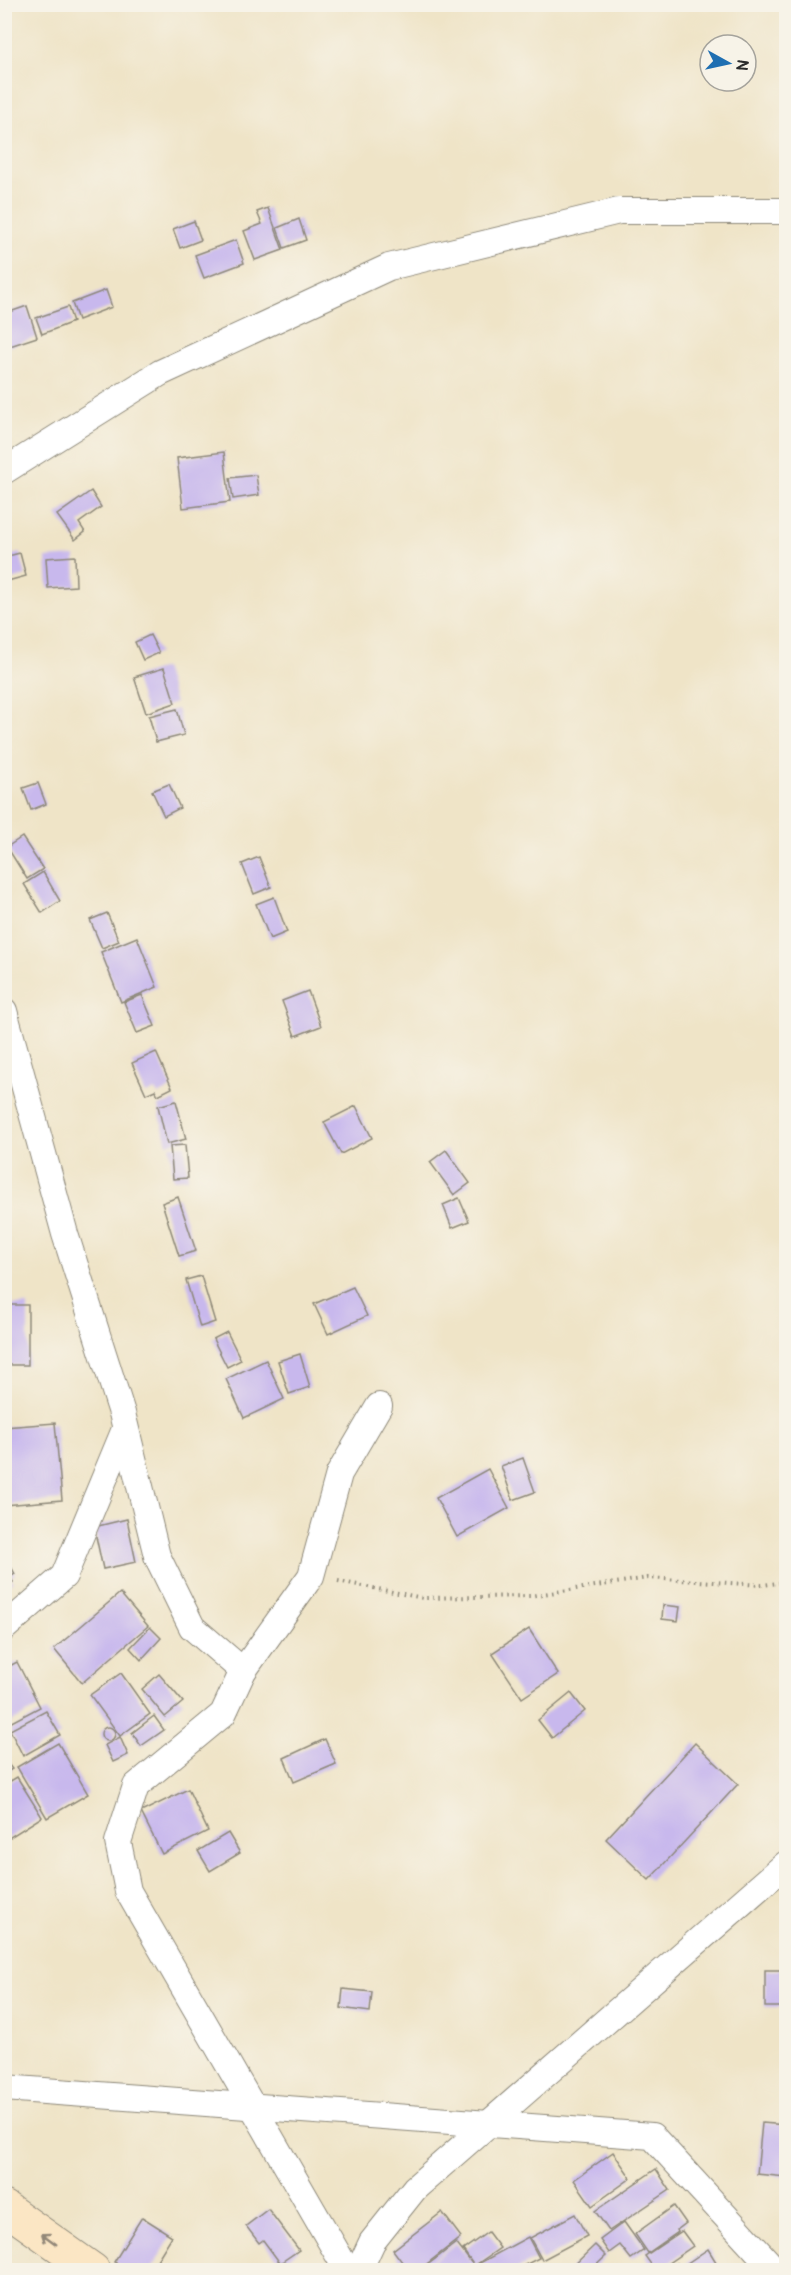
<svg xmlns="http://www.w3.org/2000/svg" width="791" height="2275" viewBox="0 0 791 2275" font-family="Pangolin,sans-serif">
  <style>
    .building { fill: #c8b8ed }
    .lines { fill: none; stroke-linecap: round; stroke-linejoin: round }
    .street-casing { stroke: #8d8879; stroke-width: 28 }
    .secondary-casing { stroke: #8d8879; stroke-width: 35 }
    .path { stroke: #8d8879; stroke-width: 4; stroke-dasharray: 1.5 4.5; stroke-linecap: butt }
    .street { stroke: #fff; stroke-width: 26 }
    .secondary { stroke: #fbe6c4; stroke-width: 33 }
    .oneway { stroke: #938878 }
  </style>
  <rect width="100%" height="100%" fill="#f7f3e8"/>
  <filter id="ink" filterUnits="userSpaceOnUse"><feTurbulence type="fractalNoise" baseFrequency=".0167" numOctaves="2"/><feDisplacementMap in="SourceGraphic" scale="12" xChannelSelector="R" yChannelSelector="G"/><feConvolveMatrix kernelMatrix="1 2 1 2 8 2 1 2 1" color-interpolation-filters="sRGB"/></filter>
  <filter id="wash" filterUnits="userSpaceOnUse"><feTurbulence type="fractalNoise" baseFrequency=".008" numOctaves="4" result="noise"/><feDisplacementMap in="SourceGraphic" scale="24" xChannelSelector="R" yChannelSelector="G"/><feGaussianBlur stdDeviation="1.35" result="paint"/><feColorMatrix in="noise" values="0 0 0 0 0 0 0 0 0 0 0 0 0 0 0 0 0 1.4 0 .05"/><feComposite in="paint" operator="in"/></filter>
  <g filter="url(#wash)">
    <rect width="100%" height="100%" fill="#efe4c7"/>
    <g id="blocks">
      <g class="building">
        <polygon points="268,208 283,250 255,260 244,231 262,224 257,212"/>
        <polygon points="299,219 306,240 284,248 277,228"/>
        <polygon points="194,221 201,240 180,248 173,229"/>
        <polygon points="236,240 244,263 204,278 195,255"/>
        <polygon points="106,290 112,307 78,320 72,303"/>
        <polygon points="27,306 37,337 4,348 4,314"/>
        <polygon points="68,307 73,322 42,334 36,318"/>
        <polygon points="224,452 230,502 183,508 177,458"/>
        <polygon points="256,475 259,495 233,499 230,478"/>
        <polygon points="91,491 101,507 79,523 85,532 75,540 57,515"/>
        <polygon points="20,553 26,576 4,582 4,557"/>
        <polygon points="75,556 76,586 48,588 46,558"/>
        <polygon points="150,635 159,653 143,660 135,642"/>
        <polygon points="164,668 175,703 146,713 134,677"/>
        <polygon points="177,709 184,735 156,742 149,716"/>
        <polygon points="38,783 46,804 31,810 23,788"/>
        <polygon points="169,784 180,808 164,816 152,791"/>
        <polygon points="22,837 43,869 27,879 7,847"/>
        <polygon points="259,857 271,887 254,894 242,864"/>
        <polygon points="43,872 60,901 42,913 24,884"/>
        <polygon points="274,897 287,932 270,939 256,904"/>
        <polygon points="107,913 119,941 102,948 90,920"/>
        <polygon points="137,937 157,987 121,1002 101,952"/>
        <polygon points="308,991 321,1026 295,1036 282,1001"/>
        <polygon points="142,995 155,1026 137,1033 124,1002"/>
        <polygon points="156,1052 172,1088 158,1095 155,1090 146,1094 132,1063"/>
        <polygon points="176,1101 186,1139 167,1144 158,1106"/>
        <polygon points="356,1106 372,1138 341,1154 324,1122"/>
        <polygon points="185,1145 188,1178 173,1179 170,1146"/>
        <polygon points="446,1150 470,1183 454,1195 430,1162"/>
        <polygon points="178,1197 196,1251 179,1256 162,1203"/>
        <polygon points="459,1198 469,1221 452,1228 443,1205"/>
        <rect x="4" y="1275" width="7" height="26"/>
        <polygon points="201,1276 215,1322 200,1327 186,1280"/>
        <polygon points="353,1287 367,1316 328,1334 314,1304"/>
        <rect x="4" y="1305" width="24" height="60"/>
        <polygon points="227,1332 241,1360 227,1367 213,1339"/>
        <polygon points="300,1354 310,1387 289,1394 278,1361"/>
        <polygon points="266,1360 284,1399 244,1418 226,1379"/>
        <polygon points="55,1423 62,1500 4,1505 4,1427"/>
        <polygon points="523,1458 535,1492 513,1500 501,1466"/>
        <polygon points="488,1469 509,1508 457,1537 436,1498"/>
        <polygon points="127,1519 136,1562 103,1569 94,1527"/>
        <polygon points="4,1554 15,1574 10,1577 13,1582 4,1587"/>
        <polygon points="120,1593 148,1626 82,1683 54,1649"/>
        <polygon points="663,1605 680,1607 678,1621 662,1619"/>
        <polygon points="150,1627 161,1638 141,1660 130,1648"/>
        <polygon points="529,1629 558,1674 522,1698 492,1653"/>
        <polygon points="17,1662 40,1707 4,1726 4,1669"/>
        <polygon points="121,1673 150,1714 120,1736 90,1695"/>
        <polygon points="159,1674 183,1702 165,1717 142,1689"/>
        <polygon points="571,1693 585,1711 552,1738 538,1720"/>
        <polygon points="46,1711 60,1735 23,1756 10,1730"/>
        <polygon points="154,1716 164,1730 141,1746 132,1733"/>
        <circle cx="108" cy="1734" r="7"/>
        <polygon points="120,1737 128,1755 113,1762 105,1745"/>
        <polygon points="325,1739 336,1764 294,1782 284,1758"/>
        <polygon points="58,1743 88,1794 47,1818 17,1767"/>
        <polygon points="695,1743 738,1784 649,1880 606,1839"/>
        <polygon points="4,1759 12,1769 4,1774"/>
        <polygon points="17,1777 42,1817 4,1841 4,1785"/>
        <polygon points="188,1789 208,1831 162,1854 141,1812"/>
        <polygon points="228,1833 240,1853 210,1871 198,1851"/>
        <rect x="765" y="1970" width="21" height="37"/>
        <polygon points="343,1989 372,1992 370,2012 341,2008"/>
        <polygon points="762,2123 786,2125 786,2177 757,2174"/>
        <polygon points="613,2152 631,2178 592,2206 574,2180"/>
        <polygon points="656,2169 670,2190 609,2231 595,2211"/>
        <polygon points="674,2206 686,2223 677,2230 678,2232 648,2253 635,2234"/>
        <polygon points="268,2209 299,2250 280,2263 263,2240 259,2243 246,2226"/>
        <polygon points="442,2212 461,2237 419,2270 408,2270 393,2250"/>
        <polygon points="575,2214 587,2236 542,2260 530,2238"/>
        <polygon points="142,2217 172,2236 151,2270 129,2270 114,2262"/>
        <polygon points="624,2222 644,2250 631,2259 620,2245 609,2253 600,2240"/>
        <polygon points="682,2231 693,2246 658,2270 655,2270 645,2256"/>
        <polygon points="488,2232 500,2248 474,2266 463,2250"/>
        <polygon points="528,2237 539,2258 515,2270 482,2270 478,2264"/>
        <polygon points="456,2243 477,2270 421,2270"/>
        <polygon points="595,2245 606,2256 591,2270 571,2270 570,2269"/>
        <polygon points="708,2249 721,2270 690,2270 686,2264"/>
        <polygon points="677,2263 682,2270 666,2270"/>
      </g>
    </g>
  </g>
  <g filter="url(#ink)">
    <use href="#blocks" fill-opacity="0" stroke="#8d8879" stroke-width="1.5"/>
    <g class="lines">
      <g class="street-casing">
        <g id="street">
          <polyline points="4,471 160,373 389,267 619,211 786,211"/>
          <polyline points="4,1011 65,1234 122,1413 157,1556 192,1627 243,1671"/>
          <polyline points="4,1628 64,1576 125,1429"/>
          <polyline points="4,2088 652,2136 775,2270"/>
          <polyline points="347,2270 128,1891 118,1842 136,1786 223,1714 243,1671 311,1576 339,1474 379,1406"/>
          <polyline points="359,2270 372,2242 415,2188 786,1864"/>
        </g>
      </g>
      <g class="secondary-casing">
        <polyline id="secondary" points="4,2207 93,2270"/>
      </g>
      <polyline class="path" points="338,1581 423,1598 530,1596 648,1578 762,1585 786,1582"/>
      <use href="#street" class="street"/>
      <use href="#secondary" class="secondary"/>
    </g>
    <defs><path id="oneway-shaft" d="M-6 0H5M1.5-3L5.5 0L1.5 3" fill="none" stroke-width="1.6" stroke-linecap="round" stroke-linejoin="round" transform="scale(1.5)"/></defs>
    <use class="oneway" href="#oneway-shaft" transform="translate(49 2239) rotate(-144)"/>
  </g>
  <rect width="791" height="2275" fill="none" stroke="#f7f3e8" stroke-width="24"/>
  <g transform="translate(728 63) rotate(98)"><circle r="28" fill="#f7f3e8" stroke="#a5a39c" stroke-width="1.5"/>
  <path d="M0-4.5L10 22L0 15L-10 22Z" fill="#1f6fb2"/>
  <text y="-9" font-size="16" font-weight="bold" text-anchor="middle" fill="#2b2b2b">N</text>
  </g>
</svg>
